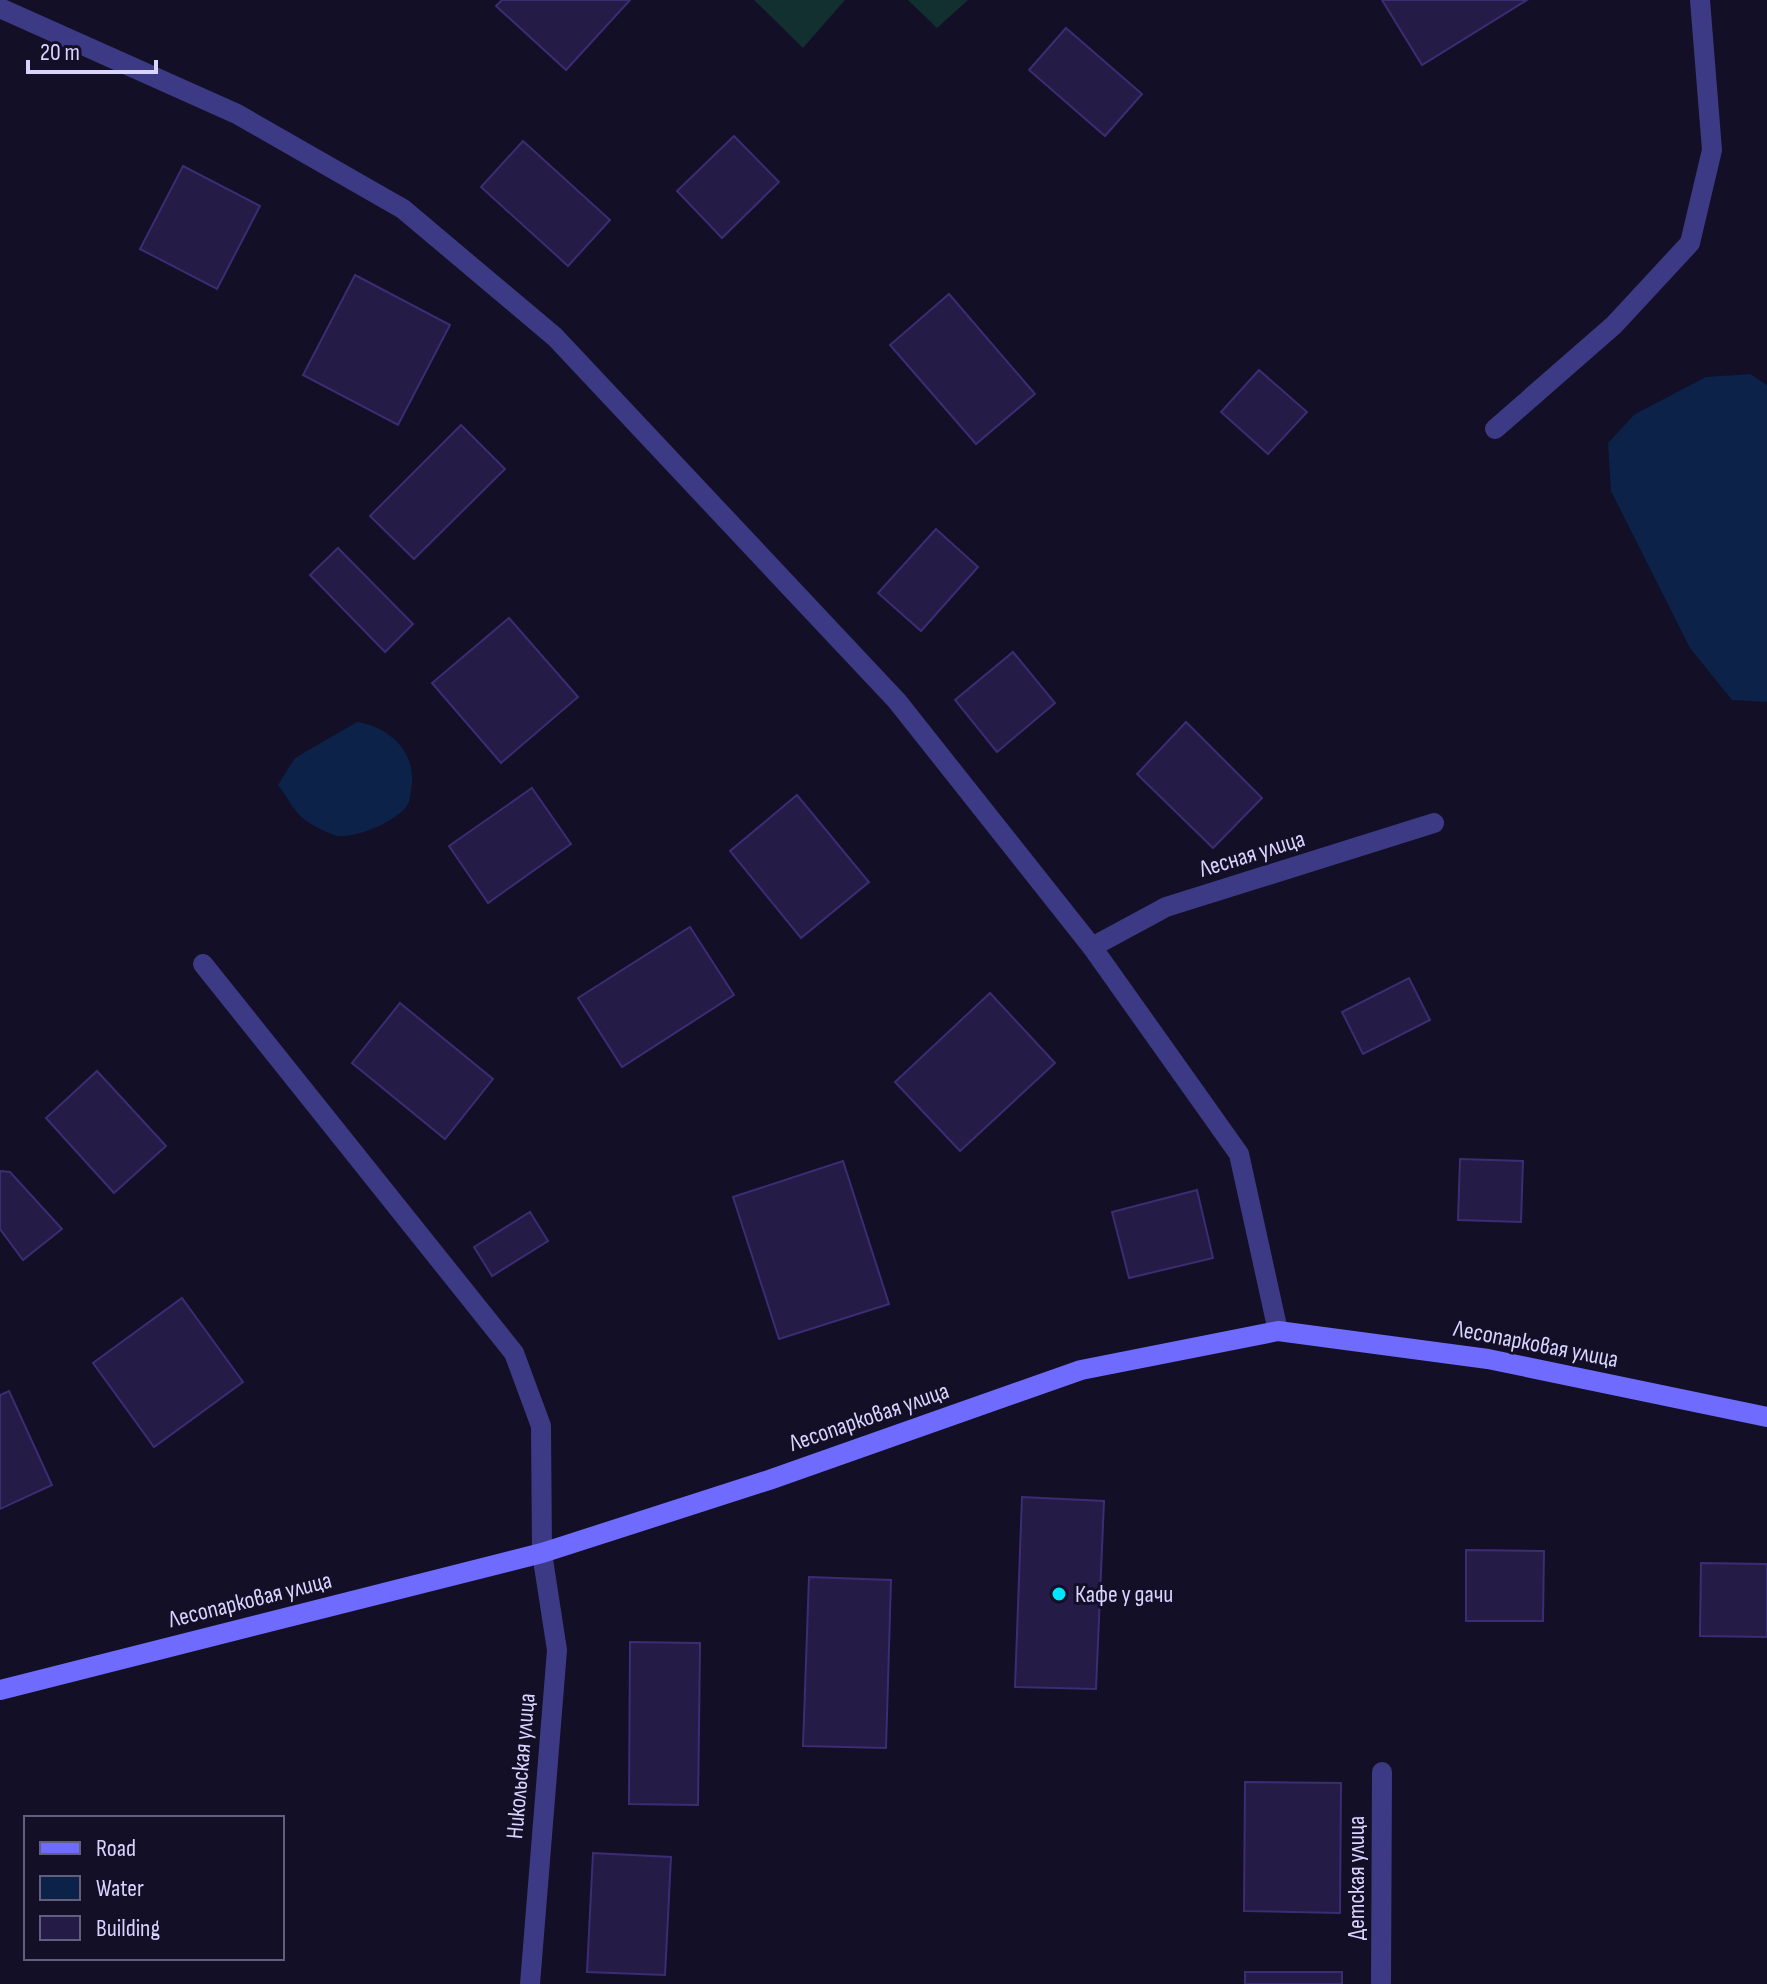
<svg xmlns="http://www.w3.org/2000/svg" width="1767" height="1984" viewBox="0 0 1767 1984" font-family="'Sofia Sans Condensed',sans-serif">
  <style>
    .green { fill: #12302f }
    .water { fill: #0c2248 }
    .building { fill: #241b47; stroke: #3b2d73; stroke-width: 2 }
    .lines { fill: none; stroke-linecap: round; stroke-linejoin: round }
    .lane { stroke: #3d3a85; stroke-width: 20 }
    .street { stroke: #3d3a85; stroke-width: 20 }
    .secondary { stroke: #6f6bff; stroke-width: 20 }
    .poi-dot { fill: #00e5ff; stroke: #130f26; stroke-width: 3 }
    .labels { text-anchor: middle; dominant-baseline: central; stroke-width: 6; stroke-linejoin: round; paint-order: stroke }
    .street-label { font-size: 24px; fill: #d9d4ff; stroke: #130f26 }
    .poi-label { font-size: 24px; fill: #d9d4ff; stroke: #130f26; text-anchor: start }
  </style>
  <rect width="100%" height="100%" fill="#130f26"/>
  <g class="green">
    <polygon points="754,0 845,0 803,48"/>
    <polygon points="908,0 968,0 937,28"/>
  </g>
  <g class="water">
    <polygon points="1750,374 1767,385 1767,702 1732,700 1690,648 1611,491 1608,443 1635,414 1706,377"/>
    <path d="M 357,722 C 391,727 418,754 411,790 C 410,796 410,803 406,807 C 394,822 357,838 338,836 C 330,835 312,825 305,820 C 294,812 286,795 278,785 L 295,758 Z"/>
  </g>
  <g class="building">
    <polygon points="502,0 630,0 566,70 496,6"/>
    <polygon points="1382,0 1527,0 1422,65"/>
    <polygon points="1066,28 1142,94 1105,136 1029,70"/>
    <polygon points="734,136 779,182 722,238 677,191"/>
    <polygon points="523,141 610,220 568,266 481,187"/>
    <polygon points="183,166 260,206 217,289 140,249"/>
    <polygon points="355,275 450,325 398,425 303,375"/>
    <polygon points="949,294 1035,394 976,444 890,345"/>
    <polygon points="1259,370 1307,412 1268,454 1221,412"/>
    <polygon points="461,425 505,469 414,559 370,516"/>
    <polygon points="936,529 978,567 921,631 878,593"/>
    <polygon points="338,548 413,624 385,652 310,575"/>
    <polygon points="509,618 578,697 501,763 432,683"/>
    <polygon points="1013,652 1055,703 997,752 955,700"/>
    <polygon points="1186,722 1262,798 1213,848 1137,774"/>
    <polygon points="532,788 571,844 488,903 449,846"/>
    <polygon points="797,795 869,882 801,938 730,851"/>
    <polygon points="690,927 734,995 622,1067 578,998"/>
    <polygon points="1409,978 1430,1020 1363,1054 1342,1012"/>
    <polygon points="990,993 1055,1063 960,1151 895,1082"/>
    <polygon points="400,1003 493,1079 445,1139 352,1063"/>
    <polygon points="97,1071 166,1146 114,1193 46,1118"/>
    <polygon points="1460,1159 1523,1161 1521,1222 1458,1220"/>
    <polygon points="843,1161 889,1304 779,1339 733,1197"/>
    <polygon points="0,1171 10,1172 62,1229 23,1260 0,1229"/>
    <polygon points="1197,1190 1213,1258 1129,1278 1112,1212"/>
    <polygon points="530,1212 548,1241 492,1276 474,1247"/>
    <polygon points="182,1298 243,1382 154,1447 93,1363"/>
    <polygon points="9,1391 52,1485 0,1509 0,1395"/>
    <polygon points="1022,1497 1104,1501 1096,1689 1015,1687"/>
    <polygon points="1466,1550 1544,1551 1543,1621 1466,1621"/>
    <polygon points="1701,1563 1767,1564 1767,1637 1700,1636"/>
    <polygon points="809,1577 891,1580 886,1748 803,1746"/>
    <polygon points="630,1642 700,1643 698,1805 629,1804"/>
    <polygon points="1245,1782 1341,1783 1340,1913 1244,1911"/>
    <polygon points="593,1853 671,1857 665,1975 587,1972"/>
    <rect x="1245" y="1972" width="97" height="12"/>
  </g>
  <g class="lines">
    <g class="lane">
      <polyline points="1495,429 1614,325 1690,243 1712,150 1700,0"/>
      <polyline points="1092,947 1166,907 1434,823"/>
    </g>
    <g class="street">
      <polyline points="0,8 237,114 403,209 555,337 897,701 1092,947 1239,1154 1278,1331"/>
      <polyline points="203,964 514,1353 541,1426 542,1553 557,1650 530,1984"/>
      <polyline points="1381,1984 1382,1772"/>
    </g>
    <polyline class="secondary" points="0,1690 542,1553 769,1480 1081,1370 1278,1331 1488,1359 1767,1417"/>
  </g>
  <circle class="poi-dot" cx="1059" cy="1594" r="8"/>
  <g class="labels">
    <g class="street-label">
      <text transform="translate(1252 854) rotate(-17)">Лесная улица</text>
      <text transform="translate(1536 1344) rotate(11)">Лесопарковая улица</text>
      <text transform="translate(869 1417) rotate(-19)">Лесопарковая улица</text>
      <text transform="translate(250 1600) rotate(-14)">Лесопарковая улица</text>
      <text transform="translate(521 1766) rotate(-85)">Никольская улица</text>
      <text transform="translate(1356 1878) rotate(-90)">Детская улица</text>
    </g>
    <g class="poi-label">
      <text x="1075" y="1594">Кафе у дачи</text>
    </g>
  </g>
  <rect x="24" y="1816" width="260" height="144" fill="#130f26" stroke="#625e7d" stroke-width="2"/>
  <rect x="40" y="1842" width="40" height="12" fill="#6f6bff" stroke="#625e7d" stroke-width="2"/>
  <text x="96" y="1856" font-size="24" fill="#d9d4ff">Road</text>
  <rect x="40" y="1876" width="40" height="24" fill="#0c2248" stroke="#625e7d" stroke-width="2"/>
  <text x="96" y="1896" font-size="24" fill="#d9d4ff">Water</text>
  <rect x="40" y="1916" width="40" height="24" fill="#241b47" stroke="#625e7d" stroke-width="2"/>
  <text x="96" y="1936" font-size="24" fill="#d9d4ff">Building</text>
  <path d="M28 60v12h128v-12" fill="none" stroke="#d9d4ff" stroke-width="4"/>
  <text x="40" y="60" font-size="24" fill="#d9d4ff" stroke="#130f26" stroke-width="6" paint-order="stroke">20 m</text>
</svg>
